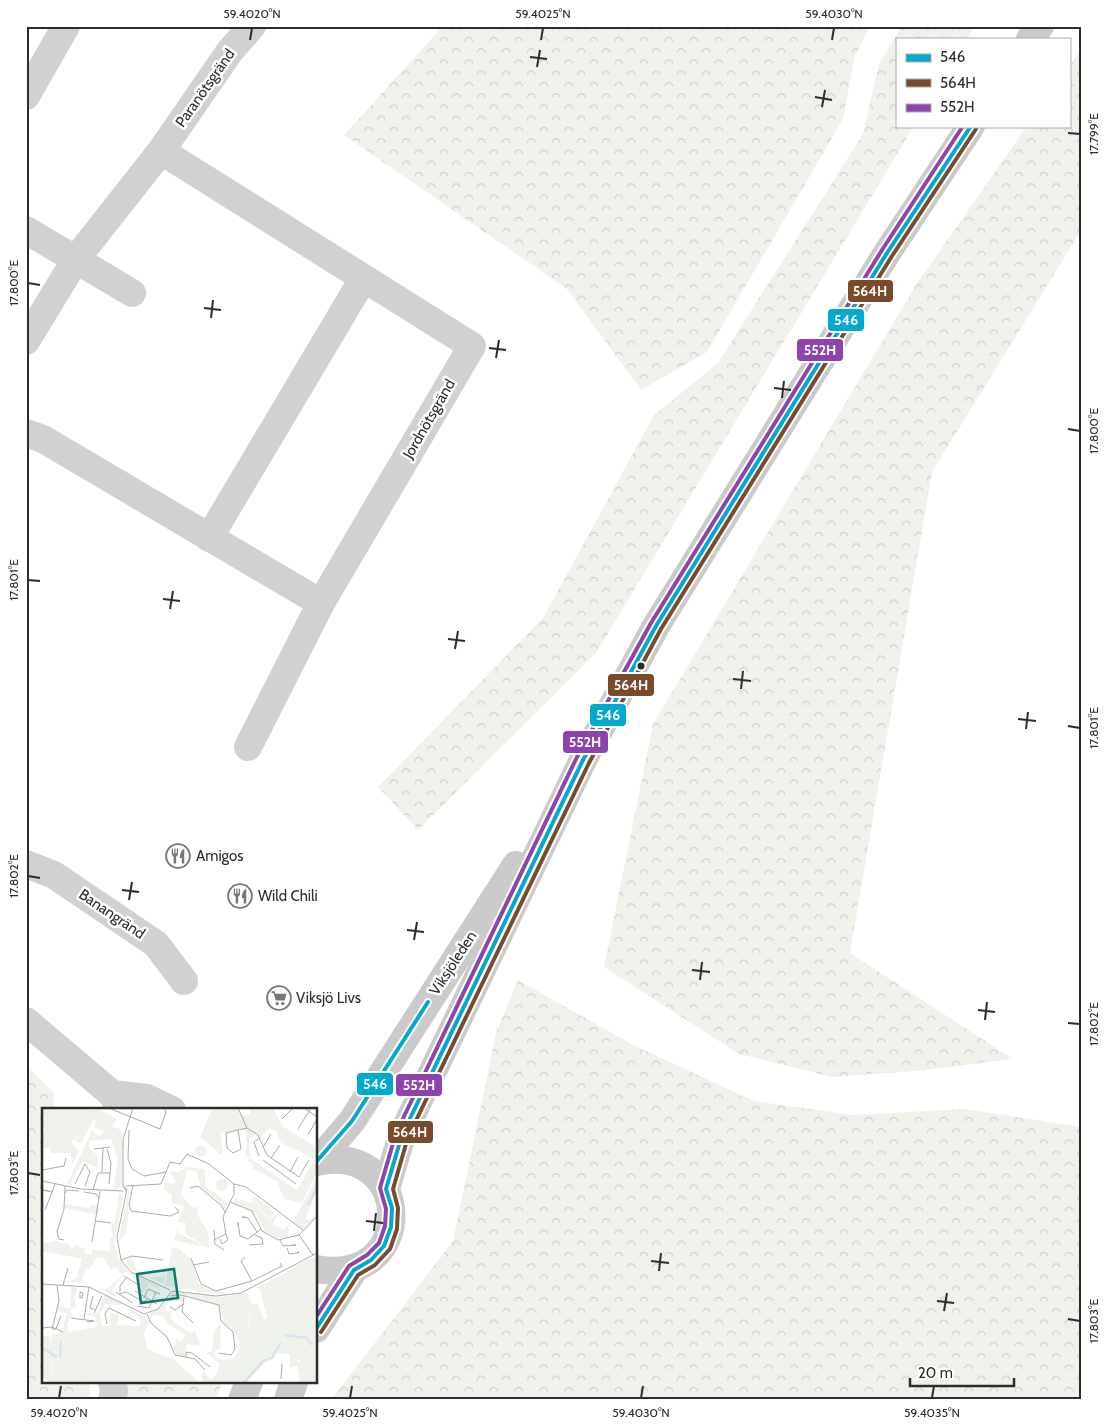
<svg xmlns="http://www.w3.org/2000/svg" width="1108" height="1426" viewBox="0 0 1108 1426" font-family="Cabin,sans-serif">
  <style>
    .forest { fill: url(#forest-crowns) }
    .lines { fill: none; stroke-linecap: round; stroke-linejoin: round }
    .minor { stroke: #d1d1d1; stroke-width: 28 }
    .tertiary { stroke: #d1d1d1; stroke-width: 28 }
    .secondary { stroke: #cacaca; stroke-width: 28 }
    .bus-1-casing { stroke: #fff; stroke-width: 8 }
    .bus-2-casing { stroke: #fff; stroke-width: 8 }
    .bus-3-casing { stroke: #fff; stroke-width: 8 }
    .bus-1 { stroke: #00a9ce; stroke-width: 4 }
    .bus-2 { stroke: #7a4b2a; stroke-width: 4 }
    .bus-3 { stroke: #8e44ad; stroke-width: 4 }
    .ticks { fill: none; stroke: #2c2c2c; stroke-width: 2 }
    .bus-dot { fill: #2c2c2c; stroke: #fff; stroke-width: 2 }
    .labels { text-anchor: middle; dominant-baseline: central; stroke-width: 5; stroke-linejoin: round; paint-order: stroke }
    .street-label { font-size: 15px; fill: #2c2c2c; stroke: #fff }
    .poi-label { font-size: 15px; fill: #2c2c2c; stroke: #fff; text-anchor: start }
    .inset-river { fill: none; stroke: #d8e2ee; stroke-width: 2.5 }
    .inset-road { fill: none; stroke: #ababab; stroke-width: 1 }
    .view { fill: #0f766e; fill-opacity: 0.15; stroke: #0f766e; stroke-width: 2.5 }
    .inset-edge { fill: none; stroke: #2c2c2c; stroke-width: 2.5 }
    .line-badge { stroke: #fff; stroke-width: 2 }
    .badge-label { font-size: 14px; text-anchor: middle; font-weight: bold; fill: #fff }
    .neatline { fill: none; stroke: #2c2c2c; stroke-width: 2 }
    .ticks-label { font-size: 12px; text-anchor: middle; fill: #2c2c2c }
  </style>
  <defs>
    <pattern id="forest-crowns" width="20" height="18" patternUnits="userSpaceOnUse" patternTransform="scale(1.25)"><rect width="20" height="18" fill="#eef2eb"/><path d="M2 6a3 3 0 1 1 6 0M12 15a3 3 0 1 1 6 0" fill="none" stroke="#ccd0ca"/></pattern>
  </defs>
  <rect width="100%" height="100%" fill="#fff"/>
  <g class="forest">
    <polygon points="443,26 870,26 855,56 843,119 707,352 641,390 567,289 344,135"/>
    <polygon points="902,26 974,26 967,39 897,39 897,126 914,126 596,653 418,830 378,787 543,618 654,415 718,363 863,134 879,64"/>
    <polygon points="1082,49 1082,229 932,472 850,953 1013,1059 927,1070 833,1077 739,1054 604,967 653,724 916,285 1027,126 1069,126 1069,66"/>
    <polygon points="518,980 631,1044 754,1101 853,1115 964,1109 1082,1127 1082,1400 331,1400 453,1241 496,1033"/>
    <polygon points="26,1065 54,1093 53,1110 44,1110 44,1382 89,1382 90,1400 26,1400"/>
    <polygon points="126,1382 222,1382 216,1400 127,1400"/>
  </g>
  <g class="lines">
    <g class="minor">
      <polyline points="26,96 66,26"/>
      <polyline points="161,151 472,346 321,603 248,747"/>
      <polyline points="26,230 132,293"/>
      <polyline points="26,341 76,259 161,151 230,51 252,26"/>
      <polyline points="26,433 43,439 321,603"/>
      <polyline points="209,538 363,279"/>
      <polyline points="26,864 54,875 156,944 184,981"/>
      <polyline points="112,1400 114,1391 112,1382"/>
    </g>
    <g class="tertiary">
      <polyline points="26,1021 112,1094 121,1110"/>
      <polyline points="112,1094 147,1098 172,1110"/>
    </g>
    <g class="secondary">
      <polyline points="1030,39 1040,26"/>
      <polyline points="318,1161 352,1121 516,865"/>
      <path d="M 316,1162 C 414,1140 419,1288 316,1269"/>
      <polyline points="386,1189 402,1135 583,760 656,626 887,253 971,126"/>
      <polyline points="316,1329 354,1270"/>
      <polyline points="242,1400 249,1382"/>
      <polyline points="288,1400 294,1382"/>
    </g>
    <g class="bus-1-casing">
      <g id="bus-1">
        <polyline points="316,1162 352,1121 428,1002"/>
        <polyline points="316,1329 354,1270 371,1260 384,1246 391,1227 392,1208 386,1189 402,1135 583,760 656,626 887,253 971,126"/>
      </g>
    </g>
    <g class="bus-2-casing">
      <polyline id="bus-2" points="321,1332 358,1275 375,1265 390,1249 397,1229 398,1208 393,1189 408,1137 589,763 661,629 892,256 976,129"/>
    </g>
    <g class="bus-3-casing">
      <polyline id="bus-3" points="316,1317 349,1266 367,1255 379,1243 385,1226 386,1209 380,1188 396,1133 577,757 651,623 882,250 963,126"/>
    </g>
    <use href="#bus-1" class="bus-1"/>
    <use href="#bus-2" class="bus-2"/>
    <use href="#bus-3" class="bus-3"/>
  </g>
  <path class="ticks" d="M 250,40 L 252,28M 541,40 L 543,28M 832,40 L 834,28M 530,57 L 547,59M 537,67 L 540,50M 815,97 L 832,100M 822,107 L 825,90M 1068,133 L 1080,134M 28,283 L 40,285M 204,308 L 221,310M 211,318 L 213,300M 489,348 L 506,350M 496,358 L 499,340M 774,388 L 791,390M 782,398 L 784,381M 1068,429 L 1080,431M 28,580 L 40,581M 163,599 L 180,601M 170,609 L 173,591M 448,639 L 465,641M 455,649 L 458,631M 733,679 L 751,681M 741,689 L 743,671M 1018,719 L 1036,721M 1068,726 L 1080,728M 1026,729 L 1028,712M 28,876 L 40,878M 122,890 L 139,892M 129,900 L 132,882M 407,930 L 424,932M 414,940 L 417,922M 692,970 L 710,972M 700,980 L 702,962M 978,1010 L 995,1012M 985,1020 L 987,1002M 1068,1023 L 1080,1024M 28,1173 L 40,1175M 366,1221 L 383,1223M 374,1231 L 376,1213M 651,1261 L 669,1263M 659,1271 L 661,1253M 937,1301 L 954,1303M 944,1311 L 947,1293M 1068,1319 L 1080,1321M 59,1398 L 61,1386M 350,1398 L 352,1386M 641,1398 L 643,1386M 932,1398 L 934,1386"/>
  <defs>
    <g id="restaurant-ring" transform="scale(1.25)"><circle r="9.5" fill="#fff" stroke="#767676" stroke-width="1.5"/><path d="M-5-6h1v4h1v-4h1v4h1v-4h1v5L-1.5 .5V6h-2V.5L-5-1ZM5-6V6H3V1.5H1.5Q1.5-4 5-6Z" fill="#767676"/></g>
    <g id="supermarket-ring" transform="scale(1.25)"><circle r="9.5" fill="#fff" stroke="#767676" stroke-width="1.5"/><path d="M-6-5.5h2.5l.6 2H6L4.5 2H-2.5L-4.4-4H-6ZM-1.5 3.2a1.3 1.3 0 1 0 .1 0ZM3 3.2a1.3 1.3 0 1 0 .1 0Z" fill="#767676"/></g>
  </defs>
  <g fill-rule="evenodd">
    <use href="#restaurant-ring" x="178" y="856"/>
    <use href="#restaurant-ring" x="240" y="896"/>
    <use href="#supermarket-ring" x="279" y="998"/>
  </g>
  <circle class="bus-dot" cx="641" cy="666" r="4.5"/>
  <g class="labels">
    <g class="street-label">
      <text transform="translate(205 88) rotate(-55)">Paranötsgränd</text>
      <text transform="translate(429 419) rotate(-60)">Jordnötsgränd</text>
      <text transform="translate(112 914) rotate(34)">Banangränd</text>
      <text transform="translate(453 963) rotate(-57)">Viksjöleden</text>
    </g>
    <g class="poi-label">
      <text x="196" y="856">Amigos</text>
      <text x="258" y="896">Wild Chili</text>
      <text x="296" y="998">Viksjö Livs</text>
    </g>
  </g>
  <g transform="translate(42 1108)">
    <rect width="275" height="275" fill="#fff"/>
    <path d="M 57,1 L 75,11 L 70,19 L 43,9 L 47,3 ZM 29,13 L 40,16 L 26,23 L 14,21 L 0,26 L 3,22 L 0,17 ZM 275,69 L 275,82 L 264,110 L 267,113 L 271,109 L 275,107 L 261,121 L 251,114 ZM 137,115 L 136,125 L 167,140 L 132,132 ZM 275,148 L 275,259 L 273,257 L 272,261 L 259,262 L 260,273 L 255,275 L 258,271 L 255,258 L 258,252 L 248,246 L 233,245 L 202,275 L 186,275 L 205,241 L 212,219 L 216,219 L 215,231 L 220,212 L 225,210 L 218,181 L 214,180 ZM 207,191 L 211,196 L 206,217 L 202,217 L 198,193 ZM 10,226 L 18,231 L 18,239 L 20,232 L 52,237 L 57,244 L 46,266 L 49,275 L 45,272 L 43,275 L 39,262 L 21,256 L 19,275 L 9,275 L 0,269 L 0,265 L 9,269 L 11,267 L 11,253 L 0,248 L 0,229 L 9,234 Z" fill="#eef2eb"/>
    <path d="M 0,0 L 49,0 L 43,9 L 51,12 L 39,36 L 32,31 L 29,35 L 37,42 L 30,58 L 29,45 L 9,45 L 8,40 L 0,40 L 0,26 L 14,21 L 27,23 L 39,16 L 29,13 L 0,17 ZM 171,0 L 195,0 L 201,8 L 208,6 L 209,0 L 231,0 L 240,18 L 271,37 L 275,43 L 275,63 L 260,95 L 242,91 L 235,73 L 204,57 L 210,60 L 212,57 L 205,52 L 208,49 L 203,48 L 205,39 L 203,21 L 180,25 L 163,18 ZM 226,21 L 234,22 L 239,35 L 273,51 L 255,82 L 208,50 L 207,32 L 213,26 L 219,29 ZM 54,13 L 80,22 L 80,76 L 75,82 L 71,83 L 76,52 L 69,31 L 47,33 L 48,41 L 55,47 L 56,60 L 40,53 L 28,77 L 25,76 L 51,20 L 52,26 L 58,28 L 62,23 L 52,19 ZM 145,59 L 163,61 L 163,78 L 186,95 L 182,101 L 180,96 L 159,79 L 154,63 L 145,62 L 139,87 L 151,100 L 157,99 L 155,106 L 166,124 L 167,140 L 143,126 L 144,115 L 136,114 L 142,98 L 130,95 L 130,87 L 122,81 L 123,74 L 129,76 L 134,74 L 127,63 L 137,64 ZM 87,79 L 86,115 L 83,127 L 76,135 ZM 77,85 L 81,89 L 72,136 L 76,149 L 88,165 L 114,177 L 118,182 L 107,176 L 101,185 L 96,182 L 96,171 L 83,164 L 70,182 L 74,189 L 62,183 L 80,168 L 74,159 L 69,162 L 61,149 L 54,150 L 47,162 L 44,160 L 39,174 L 22,175 L 34,170 L 40,151 L 0,143 L 0,136 L 13,133 L 26,136 L 30,142 L 33,138 L 43,140 L 42,145 L 49,147 L 51,142 L 68,143 L 67,129 L 71,129 L 69,117 L 73,114 ZM 194,90 L 212,96 L 227,112 L 236,106 L 231,116 L 242,122 L 247,115 L 246,129 L 235,130 L 223,123 L 214,105 L 192,95 ZM 23,96 L 46,100 L 49,97 L 57,98 L 56,107 L 23,100 ZM 130,139 L 138,141 L 150,153 L 157,176 L 164,181 L 183,184 L 184,187 L 123,178 ZM 275,148 L 275,154 L 258,160 L 275,158 L 275,161 L 265,168 L 259,168 L 258,172 L 255,157 ZM 90,149 L 95,163 L 108,169 L 121,169 L 123,164 L 122,176 L 90,162 L 83,154 ZM 262,170 L 275,172 L 270,177 L 275,175 L 275,195 L 262,181 ZM 250,177 L 252,183 L 255,179 L 258,182 L 265,195 L 261,193 L 253,197 L 252,192 L 244,191 L 244,180 L 248,181 ZM 29,178 L 36,181 L 32,188 L 34,200 L 30,199 L 28,204 L 31,206 L 25,215 L 26,224 L 55,219 L 54,209 L 42,206 L 56,205 L 63,186 L 81,197 L 63,196 L 58,206 L 60,218 L 69,217 L 68,205 L 77,207 L 75,217 L 97,218 L 99,212 L 83,199 L 104,209 L 107,213 L 102,226 L 105,241 L 131,251 L 158,275 L 49,275 L 46,266 L 57,244 L 52,237 L 20,232 L 19,239 L 18,231 L 10,227 L 7,230 L 9,234 L 0,229 L 19,225 L 25,205 L 13,202 L 16,197 L 28,201 ZM 130,184 L 181,189 L 206,185 L 207,191 L 198,193 L 202,217 L 207,217 L 211,196 L 216,196 L 225,220 L 218,232 L 215,231 L 216,220 L 212,220 L 205,241 L 186,275 L 161,275 L 159,265 L 162,264 L 169,272 L 175,265 L 177,255 L 165,245 L 170,243 L 172,223 L 179,215 L 178,240 L 172,244 L 173,248 L 179,252 L 192,250 L 198,240 L 195,227 L 182,216 L 178,198 L 145,189 L 129,188 ZM 135,188 L 141,189 L 141,193 L 126,194 L 123,202 L 130,206 L 129,211 L 136,217 L 149,225 L 153,223 L 159,238 L 145,236 L 143,248 L 135,248 L 130,238 L 133,238 L 134,230 L 139,233 L 144,227 L 126,216 L 121,208 L 112,207 L 109,211 L 107,207 L 127,190 ZM 240,235 L 247,244 L 252,243 L 255,248 L 257,258 L 248,260 L 248,246 ZM 0,248 L 11,254 L 10,269 L 0,265 ZM 20,256 L 39,262 L 43,275 L 19,275 ZM 273,257 L 275,275 L 260,275 L 259,259 L 272,260 Z" fill="#eef2eb" fill-rule="evenodd"/>
    <path d="M 171,0 L 176,0 L 181,48 L 158,29 Z" fill="#eef2eb"/>
    <path d="M153 43a6 6 0 1 1 12 0a6 6 0 1 1-12 0ZM174 77a6 6 0 1 1 12 0a6 6 0 1 1-12 0ZM 212,87 L 233,105 L 227,111 L 210,94 Z" fill="#eef2eb"/>
    <path class="inset-river" d="M 266,97 L 275,79M 243,227 L 265,230 L 270,237M 0,240 L 15,249M 18,249 L 19,233M 202,275 L 221,253 L 230,250 L 239,234"/>
    <path class="inset-road" d="M 67,0 L 118,21 L 124,4 L 122,0M 196,0 L 205,20 L 216,27 L 225,47 L 257,69 L 267,52M 262,0 L 275,9M 240,11 L 251,0M 256,21 L 269,0M 87,22 L 86,51 L 90,61 L 102,68 L 124,64M 196,22 L 199,41 L 191,45 L 185,40 L 184,26 L 184,25 L 196,22 L 201,21 L 205,20M 266,27 L 275,11M 221,39 L 229,26M 52,41 L 68,39M 65,41 L 69,55 L 67,76M 217,48 L 212,34 L 218,30M 229,50 L 238,37M 221,52 L 254,76M 0,62 L 22,58 L 24,50M 60,64 L 61,40M 248,64 L 256,49M 0,73 L 39,81 L 81,83M 33,76 L 43,56 L 48,64 L 43,78M 91,77 L 87,97 L 89,103 L 128,108 L 137,104 L 133,99M 84,78 L 119,76 L 128,54 L 138,56 L 145,46 L 167,56 L 192,76 L 204,79 L 261,122M 81,79 L 81,31 L 91,0M 148,80 L 156,78 L 179,97 L 183,104M 51,82 L 56,65 L 68,65M 7,83 L 0,82 L 11,84M 84,83 L 81,78 L 85,81 L 75,129 L 79,152 L 89,164 L 128,182M 42,84 L 54,86 L 57,90M 23,85 L 25,82 L 37,83M 188,94 L 210,103 L 220,123 L 236,132 L 257,127 L 275,108M 3,102 L 13,76M 204,109 L 200,109 L 206,110 L 215,124M 54,113 L 69,115M 196,118 L 196,114 L 198,128 L 206,131 L 219,121M 172,122 L 173,136 L 182,142M 257,127 L 271,147M 178,131 L 180,136 L 186,132 L 184,126M 22,132 L 17,131 L 15,124 L 22,101 L 23,78M 172,132 L 184,126 L 181,109 L 192,86 L 192,76M 238,132 L 241,138 L 254,137 L 250,137M 50,134 L 58,83M 207,137 L 221,136 L 220,130 L 213,127M 245,140 L 247,146 L 256,145 L 257,143 L 255,145M 203,149 L 199,153 L 210,173M 149,150 L 159,176 L 174,183 L 210,173 L 240,158 L 238,155M 79,152 L 90,148 L 121,152M 151,157 L 167,154M 82,168 L 95,176M 0,176 L 47,179 L 102,206 L 116,201 L 130,183M 15,177 L 17,193 L 10,221 L 14,221 L 19,208M 21,177 L 26,160M 93,183 L 115,196M 130,183 L 174,188 L 199,185 L 275,145M 38,184 L 41,185 L 40,190 L 38,190 ZM 74,184 L 91,195M 78,184 L 78,178 L 84,170M 77,186 L 84,184 L 102,194 L 106,190M 51,188 L 48,200 L 53,202M 128,188 L 139,187 L 177,197 L 179,213 L 191,224 L 193,241 L 189,247 L 177,245M 142,189 L 140,204 L 151,215M 102,190 L 106,181 L 118,186M 95,198 L 107,200 L 114,184M 128,199 L 133,202 L 142,196M 52,205 L 60,188M 105,206 L 109,215 L 125,229 L 133,247 L 153,251 L 163,262M 29,210 L 52,213 L 45,214M 42,211 L 47,179M 65,216 L 63,206 L 67,200 L 94,213M 0,220 L 10,219 L 21,224M 144,249 L 144,244 L 150,245 L 168,259M 239,271 L 240,256"/>
    <path class="view" d="M 132,161 L 136,190 L 99,195 L 95,166 Z"/>
    <rect width="275" height="275" class="inset-edge"/>
  </g>
  <g class="line-badge">
    <rect x="847" y="279" width="47" height="24" rx="5" fill="#7a4b2a"/>
    <rect x="827" y="308" width="38" height="24" rx="5" fill="#00a9ce"/>
    <rect x="796" y="338" width="48" height="24" rx="5" fill="#8e44ad"/>
    <rect x="607" y="673" width="48" height="24" rx="5" fill="#7a4b2a"/>
    <rect x="589" y="703" width="38" height="24" rx="5" fill="#00a9ce"/>
    <rect x="562" y="730" width="47" height="24" rx="5" fill="#8e44ad"/>
    <rect x="356" y="1072" width="38" height="24" rx="5" fill="#00a9ce"/>
    <rect x="395" y="1073" width="48" height="24" rx="5" fill="#8e44ad"/>
    <rect x="387" y="1120" width="47" height="24" rx="5" fill="#7a4b2a"/>
  </g>
  <g class="badge-label">
    <text x="870" y="296">564H</text>
    <text x="846" y="325">546</text>
    <text x="820" y="355">552H</text>
    <text x="631" y="690">564H</text>
    <text x="608" y="720">546</text>
    <text x="585" y="747">552H</text>
    <text x="375" y="1089">546</text>
    <text x="419" y="1090">552H</text>
    <text x="410" y="1137">564H</text>
  </g>
  <rect width="1108" height="1426" fill="none" stroke="#ffffff" stroke-width="55"/>
  <rect x="896" y="38" width="175" height="90" fill="#ffffff" stroke="#ababab"/>
  <rect x="906" y="54" width="25" height="8" fill="#00a9ce" stroke="#ababab"/>
  <text x="940" y="62" font-size="15" fill="#2c2c2c">546</text>
  <rect x="906" y="79" width="25" height="8" fill="#7a4b2a" stroke="#ababab"/>
  <text x="940" y="88" font-size="15" fill="#2c2c2c">564H</text>
  <rect x="906" y="104" width="25" height="8" fill="#8e44ad" stroke="#ababab"/>
  <text x="940" y="112" font-size="15" fill="#2c2c2c">552H</text>
  <path d="M910 1378v8h104v-8" fill="none" stroke="#2c2c2c" stroke-width="2.5"/>
  <text x="918" y="1378" font-size="15" fill="#2c2c2c" stroke="#ffffff" stroke-width="4" paint-order="stroke">20 m</text>
  <rect x="28" y="28" width="1052" height="1370" class="neatline"/>
  <g class="ticks-label">
    <text x="252" y="18">59.4020°N</text>
    <text x="543" y="18">59.4025°N</text>
    <text x="834" y="18">59.4030°N</text>
    <text transform="translate(1094 134) rotate(-90)" y="4">17.799°E</text>
    <text transform="translate(14 283) rotate(-90)" y="4">17.800°E</text>
    <text transform="translate(1094 431) rotate(-90)" y="4">17.800°E</text>
    <text transform="translate(14 580) rotate(-90)" y="4">17.801°E</text>
    <text transform="translate(1094 728) rotate(-90)" y="4">17.801°E</text>
    <text transform="translate(14 876) rotate(-90)" y="4">17.802°E</text>
    <text transform="translate(1094 1024) rotate(-90)" y="4">17.802°E</text>
    <text transform="translate(14 1173) rotate(-90)" y="4">17.803°E</text>
    <text transform="translate(1094 1321) rotate(-90)" y="4">17.803°E</text>
    <text x="59" y="1417">59.4020°N</text>
    <text x="350" y="1417">59.4025°N</text>
    <text x="641" y="1417">59.4030°N</text>
    <text x="932" y="1417">59.4035°N</text>
  </g>
</svg>
